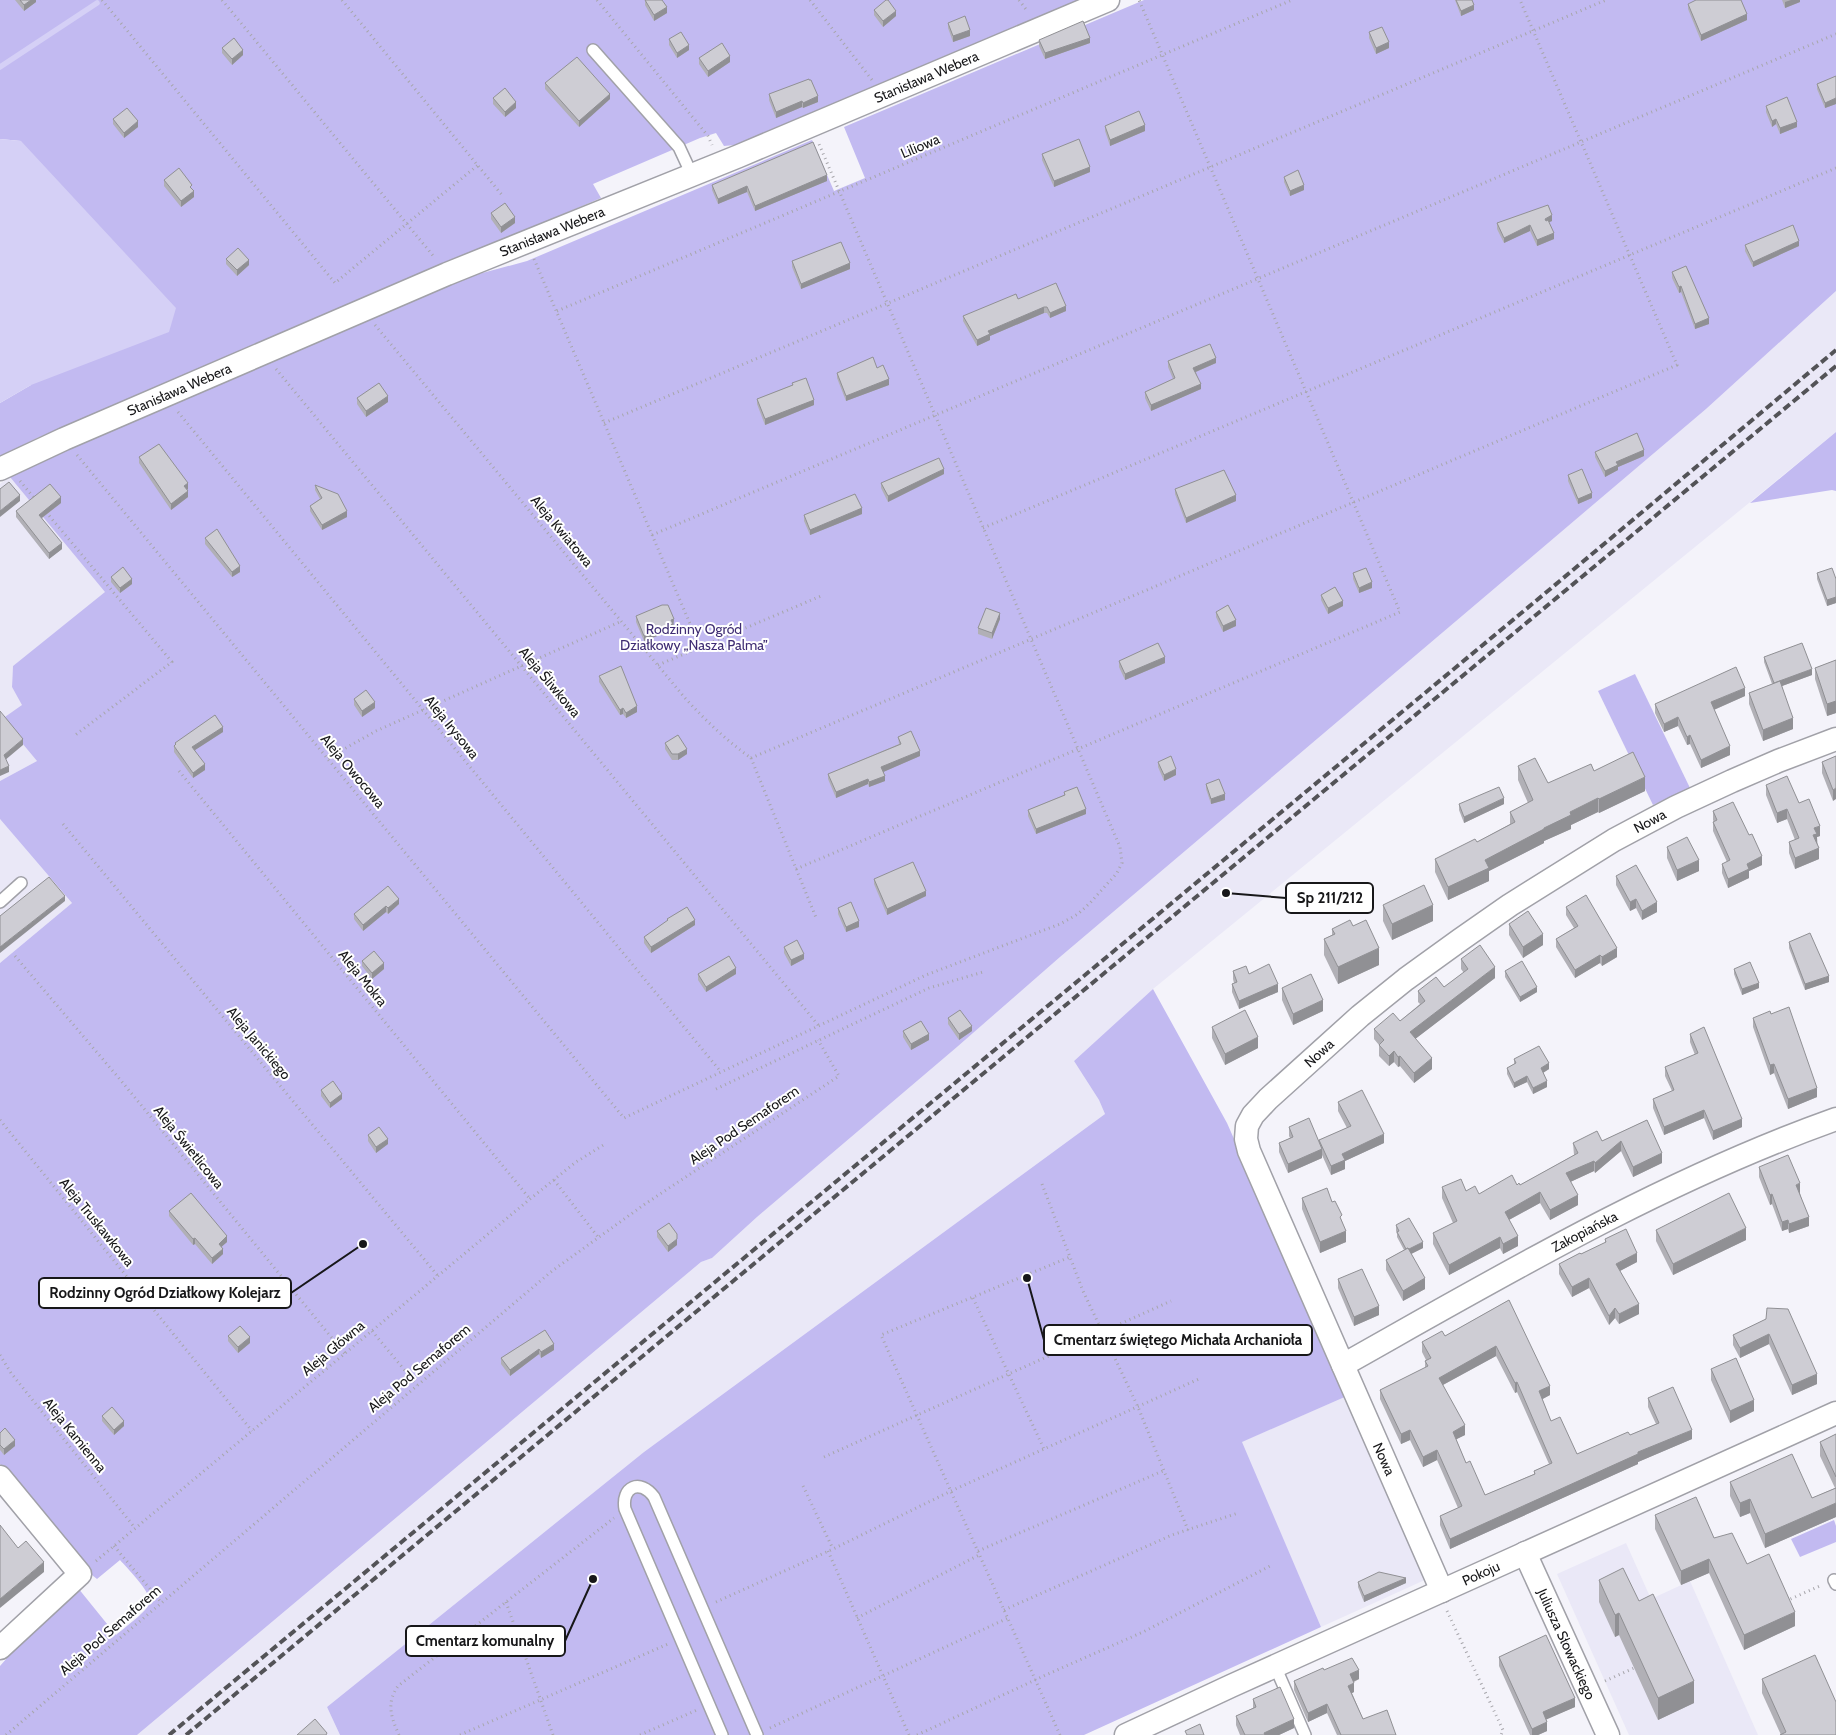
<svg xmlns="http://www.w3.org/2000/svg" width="1836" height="1735" viewBox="0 0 1836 1735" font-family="Cabin,sans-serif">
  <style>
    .built { fill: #eae8f7 }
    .green { fill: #c2baf1 }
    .water { fill: #d5d0f6 }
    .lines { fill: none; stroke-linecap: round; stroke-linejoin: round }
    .stream { stroke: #d5d0f6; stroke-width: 5.5 }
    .lane-casing { stroke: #a1a1a8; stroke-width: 14 }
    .street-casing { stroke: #a1a1a8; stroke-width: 25 }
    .path { stroke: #a7a6ab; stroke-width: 3; stroke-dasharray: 1 4; stroke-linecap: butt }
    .lane { stroke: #fff; stroke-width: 11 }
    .street { stroke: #fff; stroke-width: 22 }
    .rail { stroke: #535357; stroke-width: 4; stroke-dasharray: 8 4; stroke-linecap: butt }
    .wall { fill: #b1b0b6; fill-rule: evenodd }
    .shaded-wall { fill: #909094 }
    .building { fill: #cecdd4; stroke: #909094; fill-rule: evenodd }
    .labels { text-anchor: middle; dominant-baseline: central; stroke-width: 4; stroke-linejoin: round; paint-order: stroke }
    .street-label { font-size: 14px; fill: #171719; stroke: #fff }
    .park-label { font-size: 14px; fill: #3e2c73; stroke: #fff }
    .leader { fill: none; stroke: #171719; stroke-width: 2 }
    .callout-dot { fill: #171719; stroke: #fff; stroke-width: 2 }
    .callout { fill: #fff; stroke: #171719; stroke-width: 2 }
    .callout-label { font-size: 15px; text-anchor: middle; font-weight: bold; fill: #171719 }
  </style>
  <rect width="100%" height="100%" fill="#f4f3fa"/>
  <g class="built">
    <polygon points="1836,291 1836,432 1153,989 1074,1061 1099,1100 1105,1114 644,1452 327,1707 340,1735 137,1735 701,1262 712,1258 757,1217 957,1047 1060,957 1706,409"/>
    <polygon points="10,477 106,592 13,666 12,687 23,705 2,719 37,761 0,781 0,484"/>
    <polygon points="0,819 72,903 0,963"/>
    <polygon points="1347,1396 1427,1579 1321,1627 1241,1442"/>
    <polygon points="1626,1543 1651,1599 1690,1581 1758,1735 1629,1735 1557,1574"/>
  </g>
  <g class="green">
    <polygon points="0,0 1085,0 886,84 811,113 735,145 724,146 716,133 700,138 593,184 601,198 37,438 0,457 0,403 31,385 21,141 0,139"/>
    <path d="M 1144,0 L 1836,0 L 1836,291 L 1706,409 L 1060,957 L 957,1047 L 757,1217 L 712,1258 L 701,1262 L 137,1735 L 0,1735 L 0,1666 L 30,1632 L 78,1588 L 116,1635 C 124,1628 148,1611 150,1602 C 151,1592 127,1568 120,1560 L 97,1579 L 92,1575 L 0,1464 L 0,963 L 72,903 L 0,819 L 0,781 L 37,761 L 2,719 L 22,705 L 12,687 L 13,666 L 105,592 L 10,477 L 18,471 L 464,278 L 527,261 L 812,140 L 834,191 L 865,178 L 844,127 Z"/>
    <polygon points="1836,432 1836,491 1832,490 1750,503"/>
    <polygon points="1635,674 1690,788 1653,805 1598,691"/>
    <polygon points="1153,989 1227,1123 1347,1396 1242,1442 1321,1627 1084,1735 340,1735 327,1707 644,1452 1105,1114 1099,1100 1074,1061"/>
    <polygon points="1834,1520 1836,1526 1836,1542 1800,1557 1791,1539"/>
  </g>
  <polygon class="water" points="0,139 21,141 176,308 169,332 31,385 0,403"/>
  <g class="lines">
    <polyline class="stream" points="0,67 97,3"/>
    <g class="lane-casing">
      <g id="lane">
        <polyline points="593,50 679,147 692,175"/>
        <polyline points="0,902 21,883"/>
        <polyline points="1834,1580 1836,1584"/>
        <polyline points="1275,1666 1305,1735"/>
        <path d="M 722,1735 L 625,1509 C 621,1487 640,1478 654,1497 L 757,1735"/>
      </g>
    </g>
    <g class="street-casing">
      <g id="street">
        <path id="s1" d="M 0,469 L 64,439 L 447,274 L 739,156 L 1108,0"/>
        <path id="s2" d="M 1343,1365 C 1503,1275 1662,1181 1836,1119"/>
        <polyline points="0,1477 80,1574 0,1648"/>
        <path id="s3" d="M 1525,1553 L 1608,1735"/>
        <path id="s4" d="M 1442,1591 L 1249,1151 L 1246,1139 L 1247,1126 L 1253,1115 L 1268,1099 L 1360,1016 L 1406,979 L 1460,940 L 1510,905 L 1614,840 L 1676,807 L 1732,781 L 1778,761 L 1836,739"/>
        <path id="s5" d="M 1126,1735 L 1231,1686 L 1836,1413"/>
      </g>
    </g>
    <g class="path">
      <polyline points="102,0 335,283 478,165"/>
      <polyline points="222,0 435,258"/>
      <polyline points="342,0 502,195"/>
      <polyline points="597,0 708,136 712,145"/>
      <polyline points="810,0 872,80"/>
      <polyline points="1019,0 1028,12"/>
      <polyline points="534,259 700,647"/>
      <polyline points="557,311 1292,0"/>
      <path d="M 375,325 L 685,698 C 706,721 726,740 751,758"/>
      <polyline points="276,369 819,1026"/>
      <polyline points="178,412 721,1072"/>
      <polyline points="604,423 1606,0"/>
      <polyline points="77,455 624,1118 926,975 1060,924 1078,914 1090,903 1117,873 1122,863 1120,847 819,144"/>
      <polyline points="20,481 35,499"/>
      <polyline points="46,512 172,662 74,736"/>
      <polyline points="983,528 1836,168"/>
      <polyline points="652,535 1836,34"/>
      <polyline points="658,665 821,596"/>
      <polyline points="328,758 376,731 622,621"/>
      <polyline points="751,758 1677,365 1520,0"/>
      <polyline points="751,758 817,920"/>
      <polyline points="179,771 530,1199"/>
      <polyline points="63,824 438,1276"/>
      <polyline points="796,869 1400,612 1139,0"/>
      <polyline points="15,956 123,1083 345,1354"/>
      <polyline points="716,1089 929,988 983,972"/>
      <polyline points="0,1120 252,1431"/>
      <polyline points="554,1180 598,1237"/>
      <polyline points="1042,1184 1083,1291 1138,1407 1188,1530"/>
      <polyline points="973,1298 1044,1449"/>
      <polyline points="372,1331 417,1385"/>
      <polyline points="0,1355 11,1373 135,1528"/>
      <polyline points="824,1457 1171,1301"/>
      <polyline points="803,1486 833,1549"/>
      <polyline points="114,1546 161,1602"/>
      <polyline points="828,1551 909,1735"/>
      <polyline points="978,1551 1165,1470"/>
      <polyline points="96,1561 530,1199 576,1162 605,1144"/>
      <polyline points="1786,1601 1822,1585"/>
      <polyline points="506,1602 553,1735"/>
      <polyline points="716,1602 833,1549 951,1491 1201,1378"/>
      <polyline points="1004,1610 1172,1535 1238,1513"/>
      <polyline points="1447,1611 1503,1730 1501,1735"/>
      <polyline points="857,1618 979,1555"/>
      <polyline points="1605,1681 1634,1668"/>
      <polyline points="770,1728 1008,1618"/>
      <polyline points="6,1735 552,1271 645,1204 839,1076 818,1040"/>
      <path d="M 399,1735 C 391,1717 386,1703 398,1686 L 614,1518"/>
      <polyline points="460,1735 668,1644"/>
      <polyline points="640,1735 697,1710"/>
      <polyline points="917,1735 1048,1674 1143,1632 1272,1565"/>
      <polyline points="1060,1735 881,1335 1070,1257"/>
    </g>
    <use href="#lane" class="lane"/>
    <use href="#street" class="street"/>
    <g class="rail">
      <polyline points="169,1735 1543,595 1836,350"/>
      <polyline points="186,1735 1836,366"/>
    </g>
  </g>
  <g class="wall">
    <polygon points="15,0 36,0 36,2 24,11"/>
    <polygon points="645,0 667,13 654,21 645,5"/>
    <polygon points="1455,0 1472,0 1474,10 1461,16"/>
    <polygon points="1782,0 1800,0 1800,2 1785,8"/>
    <polygon points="1688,4 1747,20 1701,41 1688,9"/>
    <polygon points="874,10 896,16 883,27 874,15"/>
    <polygon points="948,23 970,36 953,42 948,28"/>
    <polygon points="1369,32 1389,48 1376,54 1369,38"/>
    <polygon points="669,39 689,50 677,58 669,45"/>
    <polygon points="1039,40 1090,43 1045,59 1039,46"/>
    <polygon points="222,48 243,55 232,65 222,53"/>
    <polygon points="699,58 730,62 708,77 699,64"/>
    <polygon points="1836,76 1836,104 1825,108 1817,89 1817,84"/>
    <polygon points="545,83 610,99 579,127 545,89"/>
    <polygon points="769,94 818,102 803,108 802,107 776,118 769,100"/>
    <polygon points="493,98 516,108 505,117 493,104"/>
    <polygon points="1766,106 1797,127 1780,134 1776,124 1772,127 1766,112"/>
    <polygon points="113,119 138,127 124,138 113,124"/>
    <polygon points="1105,126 1145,131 1110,146 1105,131"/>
    <polygon points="1042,154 1090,172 1054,187 1042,160"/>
    <polygon points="1284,177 1304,190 1290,196 1284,182"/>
    <polygon points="164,180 194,197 181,207 164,186"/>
    <polygon points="827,181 755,211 747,192 718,204 712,190 712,185"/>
    <polygon points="491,213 515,223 501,233 491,219"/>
    <polygon points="1552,221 1549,222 1554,239 1537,246 1530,231 1504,243 1497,229 1497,223"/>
    <polygon points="1745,245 1799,246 1753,267 1745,251"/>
    <polygon points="226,259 249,265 237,276 226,264"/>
    <polygon points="792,261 850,269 801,289 792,267"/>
    <polygon points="1672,272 1709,324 1695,329 1681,292 1679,293 1672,278"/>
    <polygon points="1018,299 1066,311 1050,318 1047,313 1044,313 990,336 990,340 977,346 963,321 963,316"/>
    <polygon points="1168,361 1216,363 1196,372 1201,389 1151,411 1145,398 1145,392 1173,379 1168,367"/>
    <polygon points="877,368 889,385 846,401 837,378 837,373"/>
    <polygon points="792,383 814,405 765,425 757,404 757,399 792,385"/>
    <polygon points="357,398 388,402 366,417 357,404"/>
    <polygon points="1595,452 1644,456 1618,467 1618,470 1605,477 1595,457"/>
    <polygon points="139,457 188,489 187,490 188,497 171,510 139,463"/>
    <polygon points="944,474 888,502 881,488 881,483"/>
    <polygon points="1568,475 1592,498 1578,504 1568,481"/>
    <polygon points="315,485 347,517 322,530 310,511 310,506 320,499 315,490"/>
    <polygon points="1175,489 1236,501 1186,523 1175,494"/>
    <polygon points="61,503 42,518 62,549 49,559 16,517 16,511"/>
    <polygon points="862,514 810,535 804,521 804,515"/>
    <polygon points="205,538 240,572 232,577 205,544"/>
    <polygon points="1353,573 1372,588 1359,593 1353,579"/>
    <polygon points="1817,573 1836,579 1836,603 1827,606 1817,579"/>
    <polygon points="111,577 132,584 120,593 111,582"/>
    <polygon points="1321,595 1343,606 1328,614 1321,600"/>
    <polygon points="1216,612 1236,626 1223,632 1216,617"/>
    <polygon points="636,616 674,624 673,625 673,630 644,641 636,622"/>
    <polygon points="1000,619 992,639 978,634 978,628"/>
    <polygon points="1764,657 1812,675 1782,686 1793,729 1763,741 1749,704 1749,693 1772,684 1764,662"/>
    <polygon points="1836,660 1836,713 1827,716 1815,679 1815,668"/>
    <polygon points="1119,661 1165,663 1125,680 1119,667"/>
    <polygon points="599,676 637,712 626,718 623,714 620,715 599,682"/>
    <polygon points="1745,696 1714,710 1730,755 1701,768 1690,744 1687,745 1678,726 1664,732 1655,713 1655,704"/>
    <polygon points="354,699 375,708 362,717 354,705"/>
    <polygon points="223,732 195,750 205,770 193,778 174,752 174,746 175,745 175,743"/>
    <polygon points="898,737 920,756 883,772 885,781 869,787 868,784 836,798 828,779 828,774 899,744"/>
    <polygon points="665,743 687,754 678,760 672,760 665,749"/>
    <polygon points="1836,756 1833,801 1822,773 1822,762"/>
    <polygon points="1158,762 1176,775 1164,781 1158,767"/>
    <polygon points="1518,766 1548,783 1594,771 1645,791 1599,813 1598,812 1571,825 1571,829 1544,841 1544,843 1489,871 1489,881 1448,900 1435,872 1435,859 1477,842 1510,824 1510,812 1528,803 1518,780"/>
    <polygon points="1206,784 1225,800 1211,804 1206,789"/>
    <polygon points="1766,785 1799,803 1820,836 1817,837 1819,859 1795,869 1789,853 1789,842 1795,840 1787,819 1777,823 1766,795"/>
    <polygon points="1064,792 1086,814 1036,834 1028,816 1028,810 1064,795"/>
    <polygon points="1459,804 1504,804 1464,823 1459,810"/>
    <polygon points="1713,811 1762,865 1749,871 1749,878 1728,888 1722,873 1722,864 1727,862 1713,831 1713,822 1714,822 1713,820"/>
    <polygon points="1667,847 1699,871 1677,881 1667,858"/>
    <polygon points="1616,876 1657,912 1642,920 1636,908 1630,911 1616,885"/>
    <polygon points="874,879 926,896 887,915 874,884"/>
    <polygon points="399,904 388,914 386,912 363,931 354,919 354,914"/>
    <polygon points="1383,905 1433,921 1392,940 1383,921"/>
    <polygon points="1566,907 1617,957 1602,966 1600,963 1575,978 1556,947 1556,939 1574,928 1566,915"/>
    <polygon points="838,908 859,927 846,932 838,914"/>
    <polygon points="667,919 695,925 651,953 644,943 644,937 667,921"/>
    <polygon points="1509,924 1543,945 1523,958 1509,935"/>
    <polygon points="1353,926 1379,965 1338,984 1324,955 1324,939 1332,935 1332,929"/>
    <polygon points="1789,942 1829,982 1805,990 1789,948"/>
    <polygon points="784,947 804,959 791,966 784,953"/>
    <polygon points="1461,959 1495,978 1415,1039 1432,1069 1414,1083 1400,1066 1398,1067 1394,1062 1389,1066 1379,1056 1379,1045 1374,1039 1374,1029 1400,1021 1420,1004 1418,1002 1418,991 1444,987 1464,973 1461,969"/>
    <polygon points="362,961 384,969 372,979 362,966"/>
    <polygon points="1734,969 1759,988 1742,995 1734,974"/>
    <polygon points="1233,971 1249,974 1278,992 1239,1009 1232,992 1232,984 1234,983 1233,979"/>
    <polygon points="1505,971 1537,992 1520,1002 1505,977"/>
    <polygon points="698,974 736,974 706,992 698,980"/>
    <polygon points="1282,988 1323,1011 1293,1025 1282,1000"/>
    <polygon points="948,1018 972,1031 959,1040 948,1024"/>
    <polygon points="1753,1018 1817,1097 1788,1109 1774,1073 1770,1075 1753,1027"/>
    <polygon points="1212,1027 1258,1048 1225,1065 1212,1038"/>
    <polygon points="903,1031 929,1040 911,1050 903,1037"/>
    <polygon points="1690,1034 1742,1127 1713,1140 1704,1118 1664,1135 1653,1108 1653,1099 1672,1091 1665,1076 1665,1067 1695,1055 1690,1042"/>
    <polygon points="1514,1059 1549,1069 1543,1073 1547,1087 1533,1094 1527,1082 1514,1088 1507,1074 1507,1068 1514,1064"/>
    <polygon points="321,1090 342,1099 330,1108 321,1096"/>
    <polygon points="1338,1102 1384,1143 1345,1161 1345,1169 1331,1175 1322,1155 1322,1158 1288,1173 1279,1152 1279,1143 1290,1138 1289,1136 1289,1127 1319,1143 1319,1140 1347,1128 1338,1111"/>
    <polygon points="1647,1120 1662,1163 1633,1177 1621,1151 1595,1173 1594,1171 1570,1182 1578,1205 1550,1220 1540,1203 1509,1220 1518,1246 1503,1254 1500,1248 1449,1275 1433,1244 1433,1233 1453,1223 1442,1198 1442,1187 1466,1191 1479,1194 1517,1185 1520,1185 1574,1155 1573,1143 1602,1141"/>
    <polygon points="368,1135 388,1144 376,1153 368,1141"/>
    <polygon points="1759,1167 1800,1193 1809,1226 1789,1233 1788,1229 1782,1231 1772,1204 1770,1205 1759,1177"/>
    <polygon points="1302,1198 1332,1202 1342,1221 1346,1242 1320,1253 1302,1209"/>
    <polygon points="169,1211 227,1242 221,1247 223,1254 212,1264 195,1244 193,1245 169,1216"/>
    <polygon points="1396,1225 1423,1248 1411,1254 1425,1289 1403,1301 1386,1270 1386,1260 1404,1250 1397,1237 1397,1234 1396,1231"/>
    <polygon points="1656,1230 1746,1240 1673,1275 1656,1241"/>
    <polygon points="657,1231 677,1245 668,1252 657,1237"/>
    <polygon points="1605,1239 1637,1262 1620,1271 1639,1314 1619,1324 1615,1318 1609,1325 1589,1288 1572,1297 1559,1274 1559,1264 1605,1243"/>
    <polygon points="1338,1279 1379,1315 1354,1326 1338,1288"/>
    <path d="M 1509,1300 L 1550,1395 L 1542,1399 L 1551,1421 L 1577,1454 L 1630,1435 L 1656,1424 L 1648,1407 L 1648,1398 L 1692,1439 L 1638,1462 L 1638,1464 L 1450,1549 L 1440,1525 L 1440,1516 L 1458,1508 L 1437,1460 L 1423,1467 L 1410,1440 L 1401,1444 L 1380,1399 L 1380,1390 L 1425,1368 L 1425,1361 L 1426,1360 L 1422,1352 L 1422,1342 L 1445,1336 ZM 1496,1356 L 1515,1393 L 1517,1392 L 1549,1464 L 1534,1471 L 1534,1474 L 1485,1495 L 1466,1463 L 1456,1439 L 1465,1435 L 1443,1385 Z"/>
    <polygon points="1766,1319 1817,1384 1792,1395 1769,1344 1740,1358 1733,1345 1733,1335"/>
    <polygon points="545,1330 554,1350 541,1358 539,1354 510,1376 501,1364 501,1358"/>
    <polygon points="228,1336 250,1343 238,1353 228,1341"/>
    <polygon points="1711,1369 1754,1411 1730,1423 1711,1380"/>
    <polygon points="102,1416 124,1426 114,1435 102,1421"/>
    <polygon points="0,1433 15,1446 4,1455 0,1450"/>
    <polygon points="1836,1434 1836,1517 1765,1548 1750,1513 1740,1517 1730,1496 1730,1482 1812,1498 1835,1488 1820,1456 1820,1442"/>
    <polygon points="1655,1515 1714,1538 1747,1564 1795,1626 1744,1650 1709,1573 1681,1585 1655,1529"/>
    <polygon points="1599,1580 1639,1601 1694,1703 1658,1720 1619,1635 1615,1637 1599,1602"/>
    <polygon points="1358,1582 1406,1583 1364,1602 1358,1587"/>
    <polygon points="1499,1657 1575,1707 1546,1719 1547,1731 1538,1735 1530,1735 1499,1666"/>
    <polygon points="1324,1670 1359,1679 1354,1682 1354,1692 1352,1693 1363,1719 1396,1735 1337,1735 1327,1713 1308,1722 1294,1690 1294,1681"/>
    <polygon points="1762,1679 1836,1735 1781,1735 1762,1693"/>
    <polygon points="1253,1699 1294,1728 1279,1735 1240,1735 1236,1725 1236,1716 1253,1708"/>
  </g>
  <g class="shaded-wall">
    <polygon points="31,0 36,0 36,2 24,11 24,5"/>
    <polygon points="1791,0 1800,0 1800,2 1785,8 1785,2"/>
    <polygon points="1474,5 1474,10 1461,16 1461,11"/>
    <polygon points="667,7 667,13 654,21 654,15"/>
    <polygon points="896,11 896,16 883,27 883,21"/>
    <polygon points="1747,14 1747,20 1701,41 1701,35"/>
    <polygon points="970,30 970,36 953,42 953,36"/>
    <polygon points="1090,38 1090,43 1045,59 1045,53"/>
    <polygon points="1389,42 1389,48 1376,54 1376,48"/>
    <polygon points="689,45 689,50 677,58 677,53"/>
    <polygon points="243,50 243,55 232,65 232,59"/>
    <polygon points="730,56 730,62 708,77 708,71"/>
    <polygon points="610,94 610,99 579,127 579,121"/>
    <polygon points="818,96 818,102 803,108 803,103"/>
    <polygon points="1836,98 1836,104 1825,108 1825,103"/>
    <polygon points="802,101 802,107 776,118 776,112"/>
    <polygon points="516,102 516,108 505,117 505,112"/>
    <polygon points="1776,119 1776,124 1772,127 1772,121"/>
    <polygon points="138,121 138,127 124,138 124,133"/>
    <polygon points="1797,122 1797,127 1780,134 1780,128"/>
    <polygon points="1145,125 1145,131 1110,146 1110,140"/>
    <polygon points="1090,167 1090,172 1054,187 1054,181"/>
    <polygon points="827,175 827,181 755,211 755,206"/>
    <polygon points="1304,185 1304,190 1290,196 1290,191"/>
    <polygon points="747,186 747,192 718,204 718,199"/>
    <polygon points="194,191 194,197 181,207 181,201"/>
    <polygon points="1552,215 1552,221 1545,224 1545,219"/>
    <polygon points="515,217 515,223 501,233 501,227"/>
    <polygon points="1530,225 1530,231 1504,243 1504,238"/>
    <polygon points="1554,233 1554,239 1537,246 1537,240"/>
    <polygon points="1799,241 1799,246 1753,267 1753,262"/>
    <polygon points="249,260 249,265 237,276 237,270"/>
    <polygon points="850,263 850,269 801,289 801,284"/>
    <polygon points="1681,286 1681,292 1679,293 1679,287"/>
    <polygon points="1066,306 1066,311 1050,318 1050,313"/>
    <polygon points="1044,307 1044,313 990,336 990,340 977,346 977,340 988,331"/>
    <polygon points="1709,318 1709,324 1695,329 1695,324"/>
    <polygon points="1216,358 1216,363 1193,373 1193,368"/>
    <polygon points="889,379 889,385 846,401 846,396"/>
    <polygon points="1201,384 1201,389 1151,411 1151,405"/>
    <polygon points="388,396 388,402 366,417 366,411"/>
    <polygon points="814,400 814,405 765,425 765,419"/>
    <polygon points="1644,450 1644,456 1618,467 1618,470 1605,477 1605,471 1616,462"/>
    <polygon points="944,469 944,474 888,502 888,496"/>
    <polygon points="188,483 188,489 184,492 184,486"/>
    <polygon points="188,491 188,497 171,510 171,504"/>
    <polygon points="1592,493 1592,498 1578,504 1578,499"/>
    <polygon points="20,495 20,501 0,517 0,511"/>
    <polygon points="1236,495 1236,501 1186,523 1186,518"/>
    <polygon points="61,497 61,503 39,520 39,515"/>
    <polygon points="862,508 862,514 810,535 810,530"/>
    <polygon points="347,511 347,517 322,530 322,525"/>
    <polygon points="62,543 62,549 49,559 49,553"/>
    <polygon points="240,566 240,572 232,577 232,572"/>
    <polygon points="132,579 132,584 120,593 120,588"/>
    <polygon points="1372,582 1372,588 1359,593 1359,588"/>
    <polygon points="1836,597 1836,603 1827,606 1827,600"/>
    <polygon points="1343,601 1343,606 1328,614 1328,608"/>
    <polygon points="1000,613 1000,619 992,639 992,633"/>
    <polygon points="674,619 673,630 644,641 644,636"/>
    <polygon points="1236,620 1236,626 1223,632 1223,626"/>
    <polygon points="1165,657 1165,663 1125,680 1125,674"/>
    <polygon points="1812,669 1812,675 1774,689 1774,683"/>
    <polygon points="1745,688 1745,696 1711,711 1711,702"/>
    <polygon points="1836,701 1836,713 1827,716 1827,704"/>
    <polygon points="375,702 375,708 362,717 362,711"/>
    <polygon points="637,706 637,712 626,718 626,713"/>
    <polygon points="623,708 623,714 620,715 620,710"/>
    <polygon points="1678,717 1678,726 1664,732 1664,724"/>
    <polygon points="1793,718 1793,729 1763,741 1763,730"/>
    <polygon points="223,727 223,732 192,752 192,747"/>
    <polygon points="1690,735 1690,744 1687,745 1687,737"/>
    <polygon points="23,739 23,745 4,761 4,755"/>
    <polygon points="1730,746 1730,755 1701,768 1701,760"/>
    <polygon points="687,749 687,754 678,760 678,754"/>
    <polygon points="920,751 920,756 881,773 881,767"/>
    <polygon points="205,764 205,770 193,778 193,773"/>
    <polygon points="9,766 9,772 0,776 0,770"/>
    <polygon points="1176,769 1176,775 1164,781 1164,775"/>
    <polygon points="885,776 885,781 869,787 869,782"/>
    <polygon points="1645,777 1645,791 1599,813 1599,799"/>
    <polygon points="868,779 868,784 836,798 836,792"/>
    <polygon points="1836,788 1836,799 1833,801 1833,790"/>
    <polygon points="1225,794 1225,800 1211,804 1211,799"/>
    <polygon points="1504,798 1504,804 1464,823 1464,817"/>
    <polygon points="1598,798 1598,812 1571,825 1571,829 1544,841 1544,843 1489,871 1489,881 1448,900 1448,887 1485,860 1544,828 1570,812"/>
    <polygon points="1086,809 1086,814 1036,834 1036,829"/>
    <polygon points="1787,809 1787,819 1777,823 1777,813"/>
    <polygon points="1820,826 1820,836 1817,837 1817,845 1813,846 1814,828"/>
    <polygon points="1819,848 1819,859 1795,869 1795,858"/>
    <polygon points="1762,856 1762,865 1749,871 1749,878 1728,888 1728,879 1747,864"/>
    <polygon points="1699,860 1699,871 1677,881 1677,870"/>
    <polygon points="926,891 926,896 887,915 887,909"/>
    <polygon points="65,896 65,901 0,953 0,947"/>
    <polygon points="399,899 399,904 388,914 388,908"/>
    <polygon points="1636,899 1636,908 1630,911 1630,902"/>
    <polygon points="1657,902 1657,912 1642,920 1642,911"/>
    <polygon points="1433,905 1433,921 1392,940 1392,924"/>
    <polygon points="386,906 386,912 363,931 363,925"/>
    <polygon points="695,920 695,925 651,953 651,947"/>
    <polygon points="859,921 859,927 846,932 846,927"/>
    <polygon points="1543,934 1543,945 1523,958 1523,947"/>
    <polygon points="1379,948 1379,965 1338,984 1338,967"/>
    <polygon points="1617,948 1617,957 1602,966 1602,957"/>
    <polygon points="804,954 804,959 791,966 791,960"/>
    <polygon points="1600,955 1600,963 1575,978 1575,970"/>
    <polygon points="384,963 384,969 372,979 372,973"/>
    <polygon points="1495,967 1495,978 1410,1043 1410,1032"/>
    <polygon points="736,968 736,974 706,992 706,987"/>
    <polygon points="1829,976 1829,982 1805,990 1805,984"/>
    <polygon points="1759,983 1759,988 1742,995 1742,989"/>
    <polygon points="1278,984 1278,992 1239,1009 1239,1001"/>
    <polygon points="1537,987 1537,992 1520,1002 1520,997"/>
    <polygon points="1323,1000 1323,1011 1293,1025 1293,1014"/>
    <polygon points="972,1026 972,1031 959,1040 959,1034"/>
    <polygon points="929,1034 929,1040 911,1050 911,1044"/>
    <polygon points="1258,1037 1258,1048 1225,1065 1225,1054"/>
    <polygon points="1394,1051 1394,1062 1389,1066 1389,1056"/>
    <polygon points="1400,1056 1400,1066 1398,1067 1398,1057"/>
    <polygon points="1432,1058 1432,1069 1414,1083 1414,1073"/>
    <polygon points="1549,1063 1549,1069 1541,1074 1541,1068"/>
    <polygon points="1774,1064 1774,1073 1770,1075 1770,1065"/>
    <polygon points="1527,1076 1527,1082 1514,1088 1514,1083"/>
    <polygon points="1547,1081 1547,1087 1533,1094 1533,1088"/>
    <polygon points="1817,1088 1817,1097 1788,1109 1788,1099"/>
    <polygon points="342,1094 342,1099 330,1108 330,1103"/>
    <polygon points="1704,1110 1704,1118 1664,1135 1664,1127"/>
    <polygon points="1742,1119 1742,1127 1713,1140 1713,1131"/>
    <polygon points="1384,1134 1384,1143 1345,1161 1345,1169 1331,1175 1331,1166 1342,1154"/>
    <polygon points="388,1139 388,1144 376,1153 376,1147"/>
    <polygon points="1621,1141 1621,1151 1595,1173 1595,1163"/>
    <polygon points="1322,1149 1322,1158 1288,1173 1288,1164"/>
    <polygon points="1662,1153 1662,1163 1633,1177 1633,1167"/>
    <polygon points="1594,1161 1594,1171 1566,1184 1566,1173"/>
    <polygon points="1800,1183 1800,1193 1796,1194 1796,1185"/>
    <polygon points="1540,1192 1540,1203 1505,1222 1505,1212"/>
    <polygon points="1772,1194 1772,1204 1770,1205 1770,1195"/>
    <polygon points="1578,1195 1578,1205 1550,1220 1550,1210"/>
    <polygon points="1809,1217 1809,1226 1789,1233 1789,1224"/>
    <polygon points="1788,1220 1788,1229 1782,1231 1782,1222"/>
    <polygon points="1746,1228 1746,1240 1673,1275 1673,1264"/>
    <polygon points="1346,1231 1346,1242 1320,1253 1320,1242"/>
    <polygon points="227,1236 227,1242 219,1249 219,1244"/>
    <polygon points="1518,1236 1518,1246 1503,1254 1503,1244"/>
    <polygon points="1500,1237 1500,1248 1449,1275 1449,1265"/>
    <polygon points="195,1238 195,1244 193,1245 193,1239"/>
    <polygon points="677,1239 677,1245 668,1252 668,1246"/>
    <polygon points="1423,1242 1423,1248 1407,1256 1407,1250"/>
    <polygon points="223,1249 223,1254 212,1264 212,1258"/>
    <polygon points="1637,1253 1637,1262 1616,1273 1616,1264"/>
    <polygon points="1425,1278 1425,1289 1403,1301 1403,1291"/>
    <polygon points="1589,1278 1589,1288 1572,1297 1572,1287"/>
    <polygon points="1639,1304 1639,1314 1619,1324 1619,1314"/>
    <polygon points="1379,1306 1379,1315 1354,1326 1354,1317"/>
    <polygon points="1615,1308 1615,1318 1609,1325 1609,1316"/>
    <polygon points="1769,1334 1769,1344 1740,1358 1740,1348"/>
    <polygon points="250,1337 250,1343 238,1353 238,1347"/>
    <polygon points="554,1344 554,1350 541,1358 541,1352"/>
    <polygon points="1496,1346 1496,1356 1439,1387 1439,1378"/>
    <polygon points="539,1349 539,1354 510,1376 510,1370"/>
    <polygon points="1817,1374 1817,1384 1792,1395 1792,1385"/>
    <polygon points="1517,1382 1517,1392 1515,1393 1515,1383"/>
    <polygon points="1550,1386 1550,1395 1539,1401 1539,1391"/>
    <polygon points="1754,1400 1754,1411 1730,1423 1730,1411"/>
    <polygon points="124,1421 124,1426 114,1435 114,1430"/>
    <polygon points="1465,1425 1465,1435 1453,1441 1453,1432"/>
    <polygon points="1410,1430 1410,1440 1401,1444 1401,1434"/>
    <polygon points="1692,1430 1692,1439 1638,1462 1638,1464 1450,1549 1450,1539 1638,1452"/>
    <polygon points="15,1440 15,1446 4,1455 4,1449"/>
    <polygon points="1437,1450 1437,1460 1423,1467 1423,1457"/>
    <polygon points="1750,1499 1750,1513 1740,1517 1740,1503"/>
    <polygon points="1836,1503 1836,1517 1765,1548 1765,1534"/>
    <polygon points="1709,1559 1709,1573 1681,1585 1681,1571"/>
    <polygon points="44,1562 44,1572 0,1608 0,1599"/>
    <polygon points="1406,1578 1406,1583 1364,1602 1364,1596"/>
    <polygon points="1795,1612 1795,1626 1744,1650 1744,1635"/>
    <polygon points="1619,1613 1619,1635 1615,1637 1615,1615"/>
    <polygon points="1359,1670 1359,1679 1350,1683 1350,1674"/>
    <polygon points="1694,1681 1694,1703 1658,1720 1658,1698"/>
    <polygon points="1354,1683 1354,1692 1348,1695 1348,1686"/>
    <polygon points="1575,1698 1575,1707 1543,1721 1543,1712"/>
    <polygon points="1327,1704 1327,1713 1308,1722 1308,1713"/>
    <polygon points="1294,1719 1294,1728 1279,1735 1264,1735 1264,1733"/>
    <polygon points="1547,1722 1547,1731 1538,1735 1532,1735 1532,1729"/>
  </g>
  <g class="building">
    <polygon points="20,0 31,0 24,5"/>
    <polygon points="645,0 662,0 667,7 654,15"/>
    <polygon points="886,0 888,0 896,11 883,21 874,10"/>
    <polygon points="1456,0 1472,0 1474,5 1461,11"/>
    <polygon points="1696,0 1741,0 1747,14 1701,35 1688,4"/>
    <polygon points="965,16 970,30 953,36 948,23"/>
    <polygon points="1083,21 1090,38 1045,53 1039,40"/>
    <polygon points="1382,27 1389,42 1376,48 1369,32"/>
    <polygon points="681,32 689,45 677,53 669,39"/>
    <polygon points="234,38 243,50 232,59 222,48"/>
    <polygon points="722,43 730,56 708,71 699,58"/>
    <polygon points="577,57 610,94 579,121 545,83"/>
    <polygon points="1836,76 1836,98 1825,103 1817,84"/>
    <polygon points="809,79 809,80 811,80 818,96 803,103 802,101 776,112 769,94"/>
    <polygon points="505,88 516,102 505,112 493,98"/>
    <polygon points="1787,97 1797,122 1780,128 1776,119 1772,121 1766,106"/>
    <polygon points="127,108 138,121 124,133 113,119"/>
    <polygon points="1139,111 1145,125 1110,140 1105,126"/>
    <polygon points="1079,139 1090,167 1054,181 1042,154"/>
    <polygon points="813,142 827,175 755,206 747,186 718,199 712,185"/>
    <polygon points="179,168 192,185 190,187 194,191 181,201 164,180"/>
    <polygon points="1298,170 1304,185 1290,191 1284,177"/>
    <polygon points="505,203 515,217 501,227 491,213"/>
    <polygon points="1548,205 1552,215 1545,219 1546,221 1548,220 1554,233 1537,240 1530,225 1504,238 1497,223"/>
    <polygon points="1793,225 1799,241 1753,262 1745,245"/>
    <polygon points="841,242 850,263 801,284 792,261"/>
    <polygon points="238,248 249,260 237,270 226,259"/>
    <polygon points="1686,266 1709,318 1695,324 1681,286 1679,287 1672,272"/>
    <polygon points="1056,283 1066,306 1050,313 1047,307 1044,307 988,331 990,334 977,340 963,316 1016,294 1018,299"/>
    <polygon points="1210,344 1216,358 1193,368 1201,384 1151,405 1145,392 1175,378 1168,361"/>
    <polygon points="873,357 877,368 883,365 889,379 846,396 837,373"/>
    <polygon points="806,378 814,400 765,419 757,399 793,385 792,383"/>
    <polygon points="379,383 388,396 366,411 357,398"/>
    <polygon points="1637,433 1644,450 1616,462 1618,465 1605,471 1595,452"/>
    <polygon points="159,444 188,483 184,486 188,491 171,504 139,457"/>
    <polygon points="939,458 944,469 888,496 881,483"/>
    <polygon points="1582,469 1592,493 1578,499 1568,475"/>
    <polygon points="1224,470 1236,495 1186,518 1175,489"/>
    <polygon points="9,482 20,495 0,511 0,489"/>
    <polygon points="50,484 61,497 39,515 62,543 49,553 16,511"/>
    <polygon points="315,485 338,494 347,511 322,525 310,506 322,498"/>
    <polygon points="855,494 862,508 810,530 804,515"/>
    <polygon points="217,529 240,566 232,572 205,538"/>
    <polygon points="123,567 132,579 120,588 111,577"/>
    <polygon points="1366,568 1372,582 1359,588 1353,573"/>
    <polygon points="1832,568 1836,579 1836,597 1827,600 1817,573"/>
    <polygon points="1335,587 1343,601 1328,608 1321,595"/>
    <polygon points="662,605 668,605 674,619 671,620 673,624 644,636 636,616"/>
    <polygon points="1228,605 1236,620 1223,626 1216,612"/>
    <polygon points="986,608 1000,613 992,633 978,628"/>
    <polygon points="1158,643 1165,657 1125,674 1119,661"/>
    <polygon points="1802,643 1812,669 1774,683 1764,657"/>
    <polygon points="1836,660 1836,701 1827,704 1815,668"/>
    <polygon points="621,666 637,706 626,713 623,708 620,710 599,676"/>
    <polygon points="1736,667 1745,688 1711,702 1730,746 1701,760 1690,735 1687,737 1678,717 1664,724 1655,704"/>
    <polygon points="1780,681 1793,718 1763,730 1749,693"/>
    <polygon points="366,690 375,702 362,711 354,699"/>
    <polygon points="0,711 23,739 4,755 9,766 0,770"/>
    <polygon points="215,715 223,727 192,747 205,764 193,773 174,746 176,744 175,743"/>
    <polygon points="911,731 920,751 881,767 885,776 869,782 868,779 836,792 828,774 901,744 898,737"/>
    <polygon points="678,735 687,749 678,754 672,754 665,743"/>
    <polygon points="1633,752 1645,777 1599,799 1598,798 1570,812 1571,815 1544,828 1544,829 1485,860 1489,868 1448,887 1435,859 1475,839 1477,842 1515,822 1510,812 1533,800 1518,766 1535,758 1548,783 1591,764 1594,771"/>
    <polygon points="1171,756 1176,769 1164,775 1158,762"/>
    <polygon points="1836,756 1836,788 1833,790 1822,762"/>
    <polygon points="1787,776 1799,803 1809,799 1820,826 1814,828 1817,834 1813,835 1819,848 1795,858 1789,842 1799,838 1787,809 1777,813 1766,785"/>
    <polygon points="1219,779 1225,794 1211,799 1206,784"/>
    <polygon points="1077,787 1086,809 1036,829 1028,810 1065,795 1064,792"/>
    <polygon points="1499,787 1504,798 1464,817 1459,804"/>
    <polygon points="1733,802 1749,835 1752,834 1762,856 1747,864 1749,869 1728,879 1722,864 1730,860 1713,822 1717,820 1713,811"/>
    <polygon points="1687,837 1699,860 1677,870 1667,847"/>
    <polygon points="913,862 926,891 887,909 874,879"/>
    <polygon points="1636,865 1657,902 1642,911 1636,899 1630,902 1616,876"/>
    <polygon points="49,877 65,896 0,947 0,916"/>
    <polygon points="1424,885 1433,905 1392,924 1383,905"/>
    <polygon points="388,886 399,899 388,908 386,906 363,925 354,914"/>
    <polygon points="1586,895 1617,948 1602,957 1600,955 1575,970 1556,939 1578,926 1566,907"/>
    <polygon points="851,902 859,921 846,927 838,908"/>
    <polygon points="687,907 695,920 651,947 644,937 668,920 667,919"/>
    <polygon points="1528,911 1543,934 1523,947 1509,924"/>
    <polygon points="1350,920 1353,926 1366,920 1379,948 1338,967 1324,939 1335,934 1332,929"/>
    <polygon points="1810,933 1829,976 1805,984 1789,942"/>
    <polygon points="797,940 804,954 791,960 784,947"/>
    <polygon points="1480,945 1495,967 1410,1032 1432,1058 1414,1073 1400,1056 1398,1057 1394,1051 1389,1056 1379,1045 1384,1040 1374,1029 1393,1013 1400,1021 1425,1001 1418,991 1436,977 1444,987 1468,969 1461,959"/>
    <polygon points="374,951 384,963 372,973 362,961"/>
    <polygon points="729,956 736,968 706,987 698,974"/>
    <polygon points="1522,961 1537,987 1520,997 1505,971"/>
    <polygon points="1750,962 1759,983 1742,989 1734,969"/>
    <polygon points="1269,964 1278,984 1239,1001 1232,984 1237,982 1233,971 1246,966 1249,974"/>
    <polygon points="1311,974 1323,1000 1293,1014 1282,988"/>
    <polygon points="1789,1007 1817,1088 1788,1099 1774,1064 1770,1065 1753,1018 1770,1011 1771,1014"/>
    <polygon points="960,1010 972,1026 959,1034 948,1018"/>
    <polygon points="1245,1010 1258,1037 1225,1054 1212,1027"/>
    <polygon points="921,1021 929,1034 911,1044 903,1031"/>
    <polygon points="1704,1027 1742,1119 1713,1131 1704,1110 1664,1127 1653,1099 1674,1090 1665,1067 1698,1053 1690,1034"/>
    <polygon points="1539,1046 1549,1063 1541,1068 1547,1081 1533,1088 1527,1076 1514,1083 1507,1068 1516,1063 1514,1059"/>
    <polygon points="333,1081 342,1094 330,1103 321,1090"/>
    <polygon points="1362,1090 1384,1134 1342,1154 1345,1160 1331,1166 1319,1140 1351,1126 1338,1102"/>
    <polygon points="1309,1118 1322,1149 1288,1164 1279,1143 1293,1137 1289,1127"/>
    <polygon points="1647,1120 1662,1153 1633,1167 1621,1141 1595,1163 1594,1161 1566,1173 1578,1195 1550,1210 1540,1192 1505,1212 1518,1236 1503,1244 1500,1237 1449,1265 1433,1233 1457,1221 1442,1187 1461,1179 1466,1191 1475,1186 1479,1194 1512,1175 1517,1185 1519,1183 1520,1185 1578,1153 1573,1143 1597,1131 1602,1141"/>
    <polygon points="379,1127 388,1139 376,1147 368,1135"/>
    <polygon points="1788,1155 1800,1183 1796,1185 1809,1217 1789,1224 1788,1220 1782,1222 1772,1194 1770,1195 1759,1167"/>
    <polygon points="1327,1188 1332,1202 1335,1201 1342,1215 1340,1217 1346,1231 1320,1242 1302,1198"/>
    <polygon points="191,1193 227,1236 219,1244 223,1249 212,1258 195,1238 193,1239 169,1211"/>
    <polygon points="1729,1193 1746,1228 1673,1264 1656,1230"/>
    <polygon points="1409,1218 1423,1242 1409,1249 1408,1248 1406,1249 1397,1232 1399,1231 1396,1225"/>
    <polygon points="669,1223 677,1234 677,1239 668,1246 657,1231"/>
    <polygon points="1626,1229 1637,1253 1616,1264 1639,1304 1619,1314 1615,1308 1609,1316 1589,1278 1572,1287 1559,1264 1580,1253 1581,1254 1606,1242 1605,1239"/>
    <polygon points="1408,1248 1425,1278 1403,1291 1386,1260"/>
    <polygon points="1362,1269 1379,1306 1354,1317 1338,1279"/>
    <path d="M 1509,1300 L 1550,1386 L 1539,1391 L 1551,1421 L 1560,1417 L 1577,1454 L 1628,1432 L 1630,1435 L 1659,1423 L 1648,1398 L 1673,1387 L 1692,1430 L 1638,1452 L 1638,1454 L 1450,1539 L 1440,1516 L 1462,1506 L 1437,1450 L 1423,1457 L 1410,1430 L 1401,1434 L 1380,1390 L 1428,1366 L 1425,1361 L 1431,1358 L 1422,1342 L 1442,1331 L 1445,1336 ZM 1496,1346 L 1515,1383 L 1517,1382 L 1552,1463 L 1534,1471 L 1535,1474 L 1485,1495 L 1470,1461 L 1466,1463 L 1453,1432 L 1465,1425 L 1439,1378 Z"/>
    <polygon points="1767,1308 1788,1309 1817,1374 1792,1385 1769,1334 1740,1348 1733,1335 1766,1319"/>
    <polygon points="240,1326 250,1337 238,1347 228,1336"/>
    <polygon points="545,1330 554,1344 541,1352 539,1349 510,1370 501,1358"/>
    <polygon points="1736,1358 1754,1400 1730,1411 1711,1369"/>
    <polygon points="112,1407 124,1421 114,1430 102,1416"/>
    <polygon points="5,1428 15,1440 4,1449 0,1445 0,1433"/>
    <polygon points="1836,1434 1836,1477 1820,1442"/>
    <polygon points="1792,1454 1812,1498 1836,1488 1836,1503 1765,1534 1750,1499 1740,1503 1730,1482"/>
    <polygon points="1696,1497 1714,1538 1732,1533 1747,1564 1769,1554 1795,1612 1744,1635 1709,1559 1681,1571 1655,1515"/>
    <polygon points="0,1525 18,1548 26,1541 44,1562 0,1599"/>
    <polygon points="1623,1568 1639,1601 1653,1594 1694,1681 1658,1698 1619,1613 1615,1615 1599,1580"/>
    <polygon points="1379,1572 1406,1578 1364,1596 1358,1582"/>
    <polygon points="1546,1635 1575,1698 1543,1712 1547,1722 1532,1729 1499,1657"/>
    <polygon points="1815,1655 1836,1702 1836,1735 1780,1735 1786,1732 1762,1679"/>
    <polygon points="1352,1658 1359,1670 1350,1674 1354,1683 1348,1686 1363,1719 1387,1710 1396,1735 1341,1735 1327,1704 1308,1713 1294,1681 1323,1668 1324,1670"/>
    <polygon points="1280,1687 1294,1719 1264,1733 1265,1735 1245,1735 1236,1716 1256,1707 1253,1699"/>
    <polygon points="315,1719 327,1733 326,1735 297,1735"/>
    <polygon points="1200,1724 1204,1735 1187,1735 1185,1731"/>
  </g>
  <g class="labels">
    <g class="street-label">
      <text stroke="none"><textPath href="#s1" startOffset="1006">Stanisława Webera</textPath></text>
      <text transform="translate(920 146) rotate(-23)">Liliowa</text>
      <text stroke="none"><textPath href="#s1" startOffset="601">Stanisława Webera</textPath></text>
      <text stroke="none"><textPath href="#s1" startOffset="196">Stanisława Webera</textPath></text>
      <text transform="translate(562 531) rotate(50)">Aleja Kwiatowa</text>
      <text transform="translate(550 682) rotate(50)">Aleja Śliwkowa</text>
      <text transform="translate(452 727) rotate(51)">Aleja Irysowa</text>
      <text transform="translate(353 771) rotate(50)">Aleja Owocowa</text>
      <text stroke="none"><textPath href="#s4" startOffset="1014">Nowa</textPath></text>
      <text transform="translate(363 978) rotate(51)">Aleja Mokra</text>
      <text transform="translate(259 1043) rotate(50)">Aleja Janickiego</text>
      <text stroke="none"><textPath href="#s4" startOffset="609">Nowa</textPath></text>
      <text transform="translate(744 1125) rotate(-34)">Aleja Pod Semaforem</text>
      <text transform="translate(189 1147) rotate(51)">Aleja Świetlicowa</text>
      <text transform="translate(97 1222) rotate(51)">Aleja Truskawkowa</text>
      <text stroke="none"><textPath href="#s2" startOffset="276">Zakopiańska</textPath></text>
      <text transform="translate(333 1348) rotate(-40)">Aleja Główna</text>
      <text transform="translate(419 1368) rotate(-40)">Aleja Pod Semaforem</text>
      <text transform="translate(75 1435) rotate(51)">Aleja Kamienna</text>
      <text transform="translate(1384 1459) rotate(66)">Nowa</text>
      <text stroke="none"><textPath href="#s5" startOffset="390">Pokoju</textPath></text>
      <text transform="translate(110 1630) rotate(-41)">Aleja Pod Semaforem</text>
      <text stroke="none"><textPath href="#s3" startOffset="100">Juliusza Słowackiego</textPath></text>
    </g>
    <g class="park-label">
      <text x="694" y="629">Rodzinny Ogród<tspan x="694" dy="16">Działkowy „Nasza Palma”</tspan></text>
    </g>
  </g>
  <path class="leader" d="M1226 893L1286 898M363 1244L291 1293M1027 1278L1044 1340M593 1579L565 1641"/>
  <g class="callout-dot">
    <circle cx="1226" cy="893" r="5"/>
    <circle cx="363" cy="1244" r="5"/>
    <circle cx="1027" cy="1278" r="5"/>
    <circle cx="593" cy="1579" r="5"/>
  </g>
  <g class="callout">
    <rect x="1286" y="883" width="87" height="30" rx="5"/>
    <rect x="39" y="1278" width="252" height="30" rx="5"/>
    <rect x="1044" y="1325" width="268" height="30" rx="5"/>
    <rect x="406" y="1626" width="159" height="30" rx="5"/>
  </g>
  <g class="callout-label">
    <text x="1330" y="903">Sp 211/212</text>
    <text x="165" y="1298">Rodzinny Ogród Działkowy Kolejarz</text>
    <text x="1178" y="1345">Cmentarz świętego Michała Archanioła</text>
    <text x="485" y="1646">Cmentarz komunalny</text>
  </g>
</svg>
